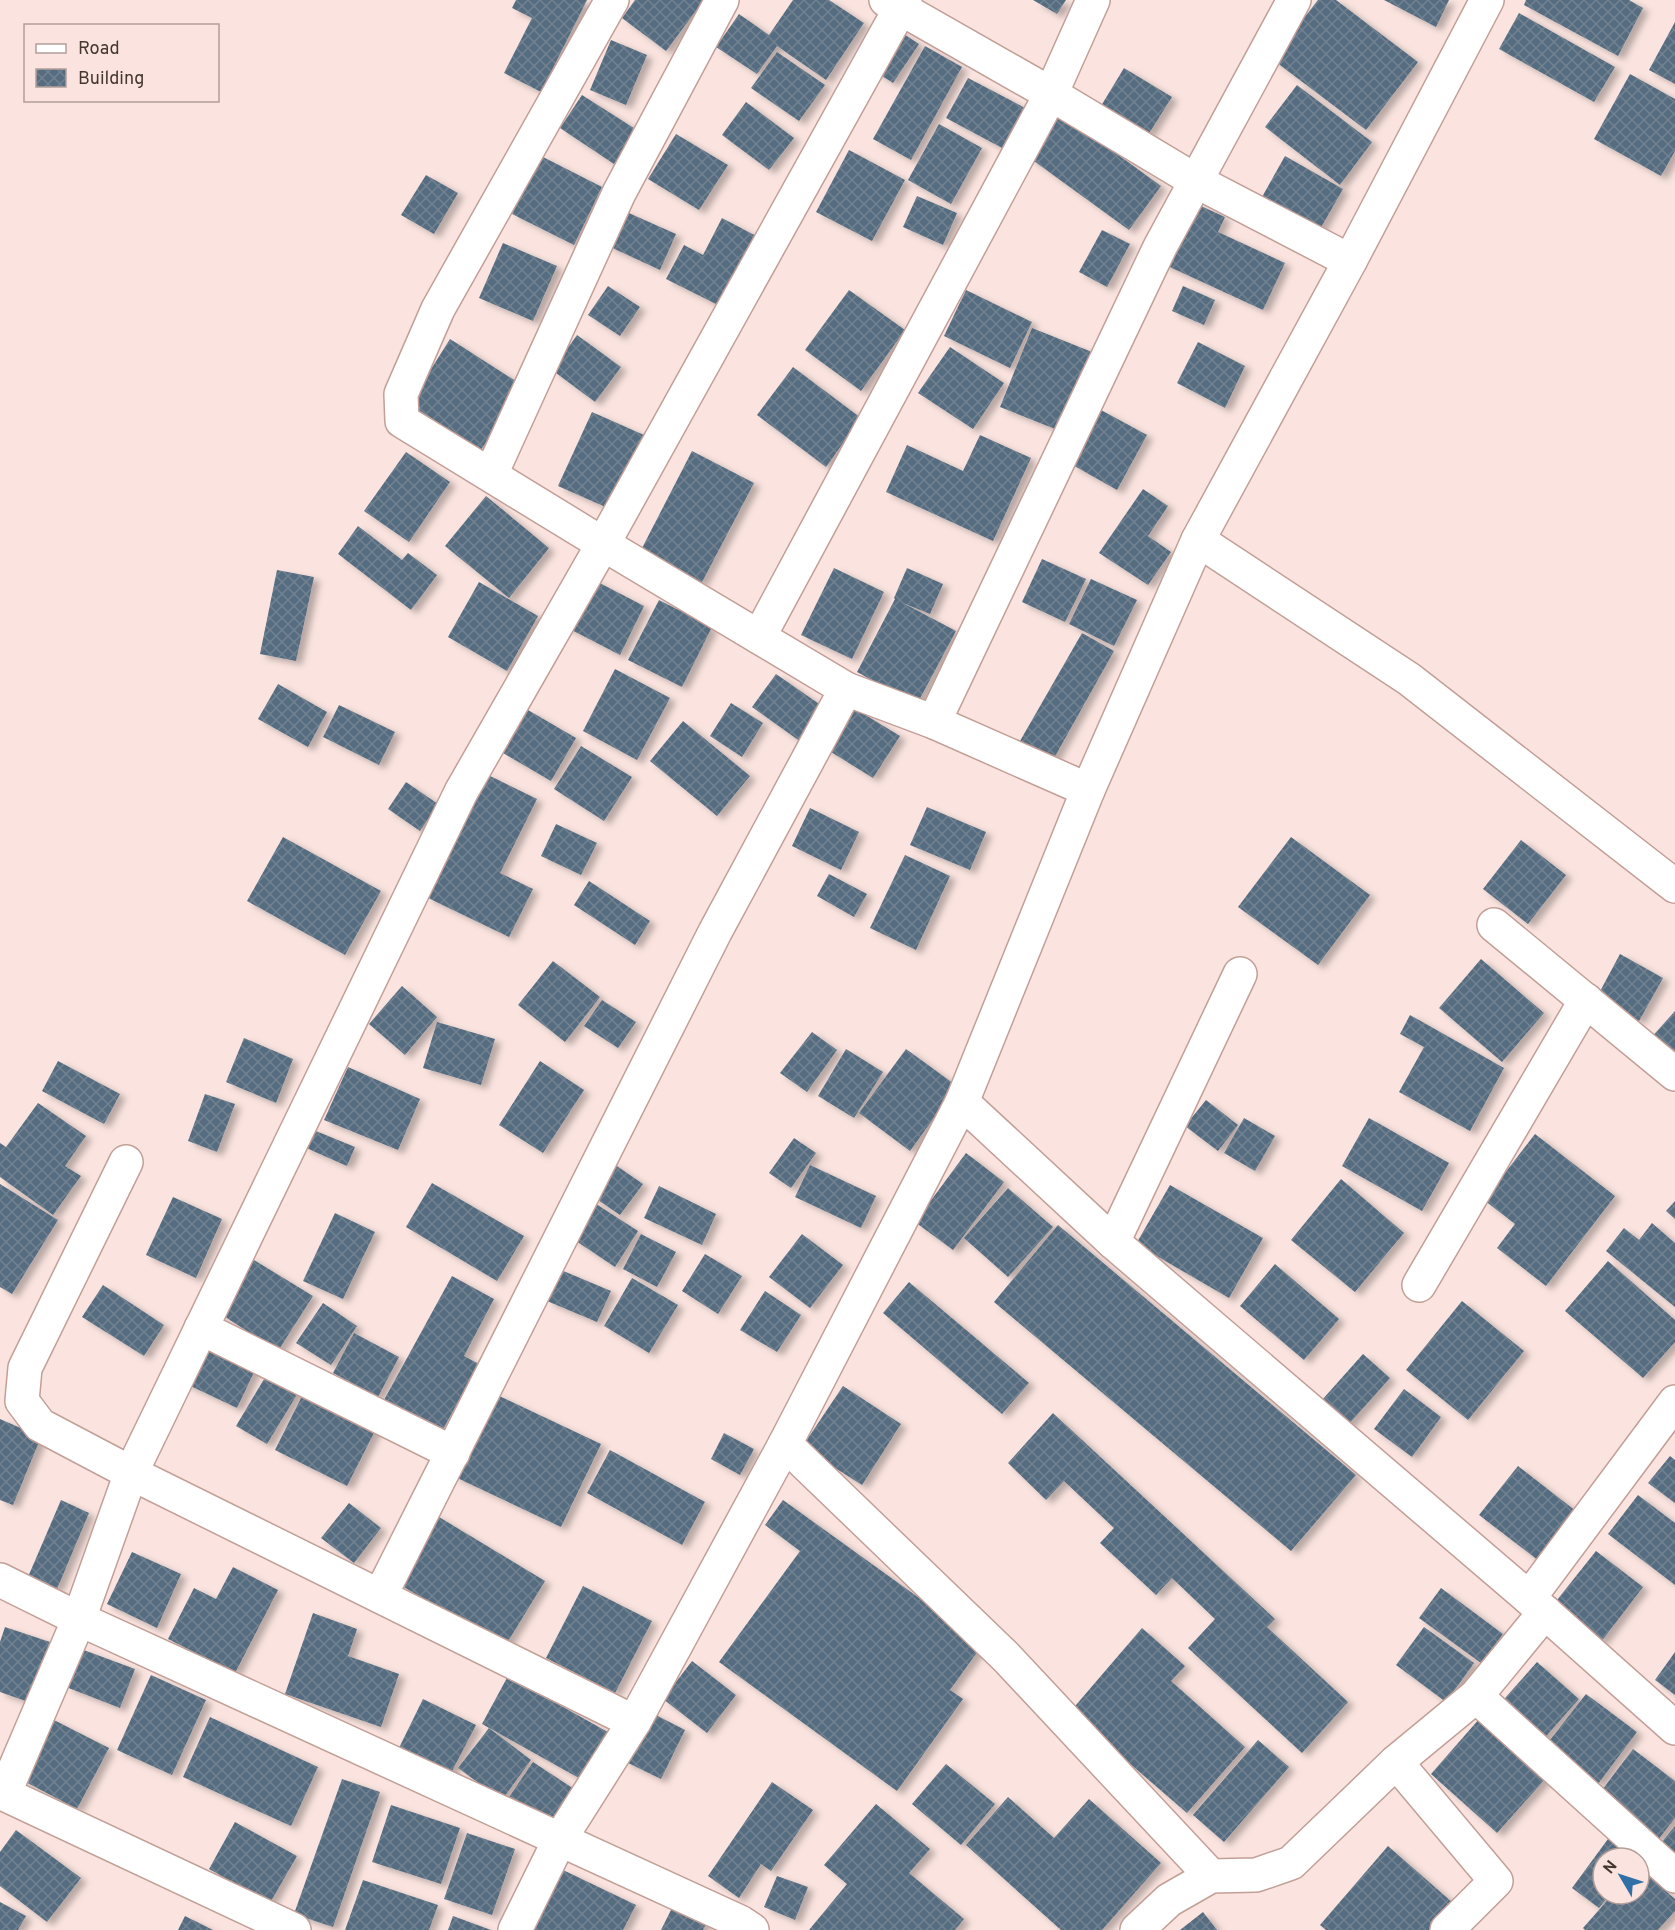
<svg xmlns="http://www.w3.org/2000/svg" width="1675" height="1930" viewBox="0 0 1675 1930" font-family="Overpass,sans-serif">
  <style>
    .building { fill: url(#building-cross-hatch); filter: url(#shadow) }
    .lines { fill: none; stroke-linecap: round; stroke-linejoin: round }
    .minor-casing { stroke: #c29f97; stroke-width: 36 }
    .minor { stroke: #fff; stroke-width: 33 }
  </style>
  <defs>
    <pattern id="building-cross-hatch" width="8" height="8" patternUnits="userSpaceOnUse" patternTransform="scale(1.5)"><rect width="8" height="8" fill="#556c81"/><path d="M0 0l8 8M0 8l8-8" fill="none" stroke="#728291"/></pattern>
    <filter id="shadow"><feDropShadow dx="6" dy="4" stdDeviation="3" flood-color="#0004"/></filter>
  </defs>
  <rect width="100%" height="100%" fill="#fbe4df"/>
  <g class="building">
    <polygon points="516,0 587,0 541,92 504,73 532,18 512,8"/>
    <polygon points="635,0 704,0 666,51 622,18"/>
    <polygon points="793,0 829,0 864,23 826,80 777,46 757,74 716,47 739,14 769,35"/>
    <polygon points="1033,0 1066,0 1057,14"/>
    <polygon points="1318,0 1336,0 1418,62 1366,130 1272,59"/>
    <polygon points="1384,0 1449,0 1436,27"/>
    <polygon points="1526,0 1629,0 1643,8 1618,56 1524,5"/>
    <polygon points="1519,13 1615,67 1594,102 1499,49"/>
    <polygon points="1675,22 1675,84 1649,70"/>
    <polygon points="896,29 919,44 893,83 870,68"/>
    <polygon points="611,40 647,55 626,105 590,90"/>
    <polygon points="925,46 962,67 911,160 873,139"/>
    <polygon points="777,52 825,85 799,121 751,88"/>
    <polygon points="1124,68 1172,97 1148,135 1101,106"/>
    <polygon points="1630,74 1675,99 1675,151 1661,176 1594,139"/>
    <polygon points="968,78 1027,109 1004,149 946,118"/>
    <polygon points="1297,85 1372,142 1340,185 1265,127"/>
    <polygon points="582,95 637,130 614,164 560,128"/>
    <polygon points="746,102 794,138 769,170 722,135"/>
    <polygon points="1059,112 1161,186 1129,230 1027,156"/>
    <polygon points="939,124 982,148 951,204 908,180"/>
    <polygon points="676,134 728,165 699,210 648,179"/>
    <polygon points="849,150 905,180 872,241 816,212"/>
    <polygon points="541,156 602,187 574,245 512,214"/>
    <polygon points="1285,156 1343,189 1319,231 1262,197"/>
    <polygon points="426,175 458,193 434,234 401,215"/>
    <polygon points="917,196 957,213 943,245 903,227"/>
    <polygon points="1190,201 1225,217 1218,232 1285,263 1263,310 1161,263"/>
    <polygon points="622,210 676,234 660,270 606,245"/>
    <polygon points="722,218 762,239 726,309 666,279 684,245 703,255"/>
    <polygon points="1102,230 1130,244 1107,287 1079,272"/>
    <polygon points="503,243 557,266 533,321 479,298"/>
    <polygon points="608,286 640,307 620,336 588,315"/>
    <polygon points="1183,286 1215,300 1204,325 1172,311"/>
    <polygon points="849,290 905,330 861,391 805,350"/>
    <polygon points="966,290 1032,322 1010,368 944,336"/>
    <polygon points="1032,328 1092,352 1060,431 1000,407"/>
    <polygon points="577,335 621,367 595,402 552,370"/>
    <polygon points="450,339 522,385 481,450 409,404"/>
    <polygon points="1198,342 1245,366 1225,408 1177,383"/>
    <polygon points="950,347 1004,383 973,429 918,393"/>
    <polygon points="793,367 861,418 826,467 757,415"/>
    <polygon points="1101,410 1147,435 1117,490 1071,464"/>
    <polygon points="592,412 644,435 610,509 558,486"/>
    <polygon points="980,435 1031,458 993,541 886,492 907,445 963,471"/>
    <polygon points="692,451 754,483 701,584 640,552"/>
    <polygon points="406,452 450,482 409,542 364,511"/>
    <polygon points="1143,489 1168,506 1148,536 1171,552 1148,585 1099,553"/>
    <polygon points="486,496 549,548 509,598 445,546"/>
    <polygon points="358,526 402,560 408,553 437,575 411,610 338,554"/>
    <polygon points="1042,559 1086,579 1065,622 1022,602"/>
    <polygon points="834,568 884,592 852,659 801,635"/>
    <polygon points="907,568 943,584 930,614 903,603 956,631 917,704 857,672 895,599 894,598"/>
    <polygon points="277,570 314,577 296,661 260,654"/>
    <polygon points="588,577 644,606 620,655 564,626"/>
    <polygon points="1091,579 1137,600 1114,646 1069,624"/>
    <polygon points="479,582 538,616 507,671 448,637"/>
    <polygon points="659,600 712,627 682,687 628,660"/>
    <polygon points="1082,633 1114,651 1053,760 1020,741"/>
    <polygon points="615,669 670,698 637,760 583,731"/>
    <polygon points="776,674 825,708 801,742 752,707"/>
    <polygon points="278,684 327,712 308,747 258,719"/>
    <polygon points="731,703 763,723 742,757 710,736"/>
    <polygon points="339,705 395,732 379,765 323,737"/>
    <polygon points="849,705 900,736 873,778 823,747"/>
    <polygon points="528,710 576,738 551,781 503,753"/>
    <polygon points="683,721 750,776 717,816 650,761"/>
    <polygon points="581,746 632,777 604,821 554,789"/>
    <polygon points="486,774 537,799 500,873 533,889 509,937 426,897"/>
    <polygon points="406,782 438,804 420,831 388,809"/>
    <polygon points="927,807 986,832 970,870 910,845"/>
    <polygon points="810,808 859,832 841,870 792,846"/>
    <polygon points="556,824 597,843 581,875 541,856"/>
    <polygon points="283,837 381,891 345,955 247,901"/>
    <polygon points="1291,837 1370,895 1318,965 1238,907"/>
    <polygon points="1521,840 1566,875 1528,924 1483,889"/>
    <polygon points="905,855 950,876 916,950 870,928"/>
    <polygon points="829,874 867,894 854,917 817,896"/>
    <polygon points="589,881 650,921 635,945 574,905"/>
    <polygon points="1620,954 1663,978 1639,1021 1597,997"/>
    <polygon points="1481,959 1544,1013 1502,1062 1439,1008"/>
    <polygon points="553,961 600,997 565,1042 518,1005"/>
    <polygon points="402,986 437,1017 405,1055 369,1024"/>
    <polygon points="602,1000 636,1022 618,1048 584,1026"/>
    <polygon points="1675,1011 1675,1062 1649,1040"/>
    <polygon points="1410,1015 1504,1068 1470,1131 1399,1092 1424,1047 1400,1034"/>
    <polygon points="437,1022 495,1039 481,1085 423,1068"/>
    <polygon points="812,1032 837,1050 807,1092 780,1073"/>
    <polygon points="244,1038 293,1059 276,1103 226,1082"/>
    <polygon points="846,1049 883,1072 854,1118 818,1096"/>
    <polygon points="906,1049 957,1086 910,1151 859,1113"/>
    <polygon points="58,1061 120,1094 104,1124 42,1091"/>
    <polygon points="540,1061 584,1090 543,1153 499,1125"/>
    <polygon points="348,1067 420,1099 398,1150 324,1120"/>
    <polygon points="205,1094 235,1104 217,1152 188,1141"/>
    <polygon points="1206,1100 1238,1125 1218,1151 1185,1126"/>
    <polygon points="38,1103 86,1136 65,1166 81,1176 53,1215 0,1177 0,1143 6,1147"/>
    <polygon points="1244,1118 1275,1136 1255,1171 1224,1153"/>
    <polygon points="1369,1118 1449,1163 1422,1211 1342,1166"/>
    <polygon points="311,1129 355,1147 347,1166 304,1147"/>
    <polygon points="1535,1134 1615,1196 1546,1286 1497,1248 1515,1224 1484,1200"/>
    <polygon points="794,1138 816,1153 791,1188 769,1173"/>
    <polygon points="966,1153 1004,1182 953,1250 915,1222"/>
    <polygon points="611,1162 643,1184 620,1215 589,1194"/>
    <polygon points="810,1165 876,1196 861,1228 795,1197"/>
    <polygon points="1341,1179 1404,1233 1355,1292 1291,1240"/>
    <polygon points="432,1183 524,1236 497,1281 406,1227"/>
    <polygon points="0,1184 58,1220 12,1294 0,1287"/>
    <polygon points="1170,1185 1263,1238 1229,1298 1136,1244"/>
    <polygon points="659,1186 716,1214 702,1245 644,1218"/>
    <polygon points="1008,1188 1053,1227 1008,1277 964,1238"/>
    <polygon points="173,1197 222,1219 196,1278 146,1255"/>
    <polygon points="1675,1201 1675,1219 1666,1211"/>
    <polygon points="593,1202 638,1231 615,1267 570,1237"/>
    <polygon points="335,1213 375,1232 343,1299 303,1281"/>
    <polygon points="1652,1223 1675,1243 1675,1307 1606,1251 1624,1228 1639,1240"/>
    <polygon points="1058,1225 1356,1475 1291,1551 994,1302"/>
    <polygon points="641,1234 676,1252 657,1287 623,1269"/>
    <polygon points="802,1234 843,1265 810,1308 769,1277"/>
    <polygon points="705,1254 742,1276 718,1314 682,1291"/>
    <polygon points="249,1257 313,1296 278,1351 216,1311"/>
    <polygon points="1608,1261 1675,1320 1675,1342 1643,1378 1565,1311"/>
    <polygon points="1275,1264 1339,1319 1304,1360 1240,1306"/>
    <polygon points="561,1270 611,1291 597,1322 547,1301"/>
    <polygon points="452,1276 494,1299 464,1356 479,1364 442,1431 384,1400"/>
    <polygon points="632,1278 678,1305 649,1353 604,1326"/>
    <polygon points="909,1282 1029,1383 1002,1414 883,1313"/>
    <polygon points="103,1285 164,1325 144,1356 82,1317"/>
    <polygon points="765,1291 801,1315 777,1352 740,1330"/>
    <polygon points="1462,1301 1524,1351 1468,1420 1406,1370"/>
    <polygon points="323,1303 357,1326 331,1365 296,1343"/>
    <polygon points="354,1333 399,1357 378,1397 333,1373"/>
    <polygon points="200,1339 257,1366 237,1408 180,1381"/>
    <polygon points="1363,1354 1390,1378 1341,1433 1314,1409"/>
    <polygon points="270,1369 301,1388 267,1444 236,1426"/>
    <polygon points="843,1386 901,1424 862,1485 802,1447"/>
    <polygon points="1404,1389 1441,1417 1412,1457 1374,1429"/>
    <polygon points="305,1390 377,1427 347,1486 275,1450"/>
    <polygon points="493,1393 601,1444 561,1527 453,1476"/>
    <polygon points="1053,1413 1275,1619 1267,1627 1348,1702 1302,1753 1188,1648 1215,1619 1172,1578 1156,1595 1100,1543 1114,1528 1064,1481 1046,1500 1008,1463"/>
    <polygon points="0,1419 41,1437 13,1505 0,1500"/>
    <polygon points="724,1433 754,1449 740,1475 711,1459"/>
    <polygon points="610,1450 705,1502 682,1545 587,1493"/>
    <polygon points="1670,1456 1675,1460 1675,1503 1648,1483"/>
    <polygon points="1518,1466 1581,1515 1543,1564 1479,1515"/>
    <polygon points="1638,1495 1675,1523 1675,1585 1608,1534"/>
    <polygon points="61,1500 89,1513 57,1589 28,1577"/>
    <polygon points="783,1500 983,1644 950,1690 963,1699 897,1791 719,1662 800,1551 765,1525"/>
    <polygon points="349,1503 381,1528 354,1563 321,1538"/>
    <polygon points="434,1514 545,1581 504,1648 394,1581"/>
    <polygon points="1596,1551 1643,1587 1601,1642 1553,1605"/>
    <polygon points="132,1552 181,1574 157,1628 107,1604"/>
    <polygon points="233,1567 278,1590 235,1673 168,1639 194,1588 216,1599"/>
    <polygon points="583,1586 652,1621 615,1693 546,1658"/>
    <polygon points="1441,1588 1503,1634 1481,1663 1419,1618"/>
    <polygon points="313,1613 357,1629 348,1656 399,1674 381,1727 285,1694"/>
    <polygon points="5,1627 62,1646 40,1706 0,1692 0,1642"/>
    <polygon points="1424,1627 1474,1663 1446,1702 1396,1665"/>
    <polygon points="1142,1628 1185,1666 1171,1681 1245,1747 1187,1813 1070,1712"/>
    <polygon points="81,1649 135,1669 120,1708 66,1687"/>
    <polygon points="1675,1652 1675,1695 1655,1680"/>
    <polygon points="692,1661 736,1695 707,1733 663,1699"/>
    <polygon points="1537,1662 1579,1699 1540,1743 1498,1706"/>
    <polygon points="151,1675 206,1700 172,1775 117,1750"/>
    <polygon points="508,1676 613,1735 586,1782 482,1724"/>
    <polygon points="1586,1694 1637,1732 1598,1784 1546,1745"/>
    <polygon points="423,1699 476,1725 450,1775 398,1750"/>
    <polygon points="648,1711 685,1730 661,1779 624,1761"/>
    <polygon points="210,1717 318,1767 291,1826 183,1777"/>
    <polygon points="50,1718 109,1748 77,1809 18,1778"/>
    <polygon points="1480,1718 1547,1777 1497,1833 1431,1774"/>
    <polygon points="489,1728 531,1760 502,1800 458,1768"/>
    <polygon points="1258,1740 1289,1767 1224,1842 1193,1815"/>
    <polygon points="1633,1749 1675,1781 1675,1818 1658,1840 1599,1794"/>
    <polygon points="533,1762 574,1789 550,1824 509,1797"/>
    <polygon points="946,1764 995,1804 961,1845 912,1804"/>
    <polygon points="342,1779 380,1792 333,1927 294,1914"/>
    <polygon points="772,1782 813,1810 771,1871 761,1864 739,1898 708,1876"/>
    <polygon points="1008,1797 1054,1838 1089,1799 1161,1863 1102,1930 1061,1930 966,1845"/>
    <polygon points="876,1804 930,1849 909,1873 964,1919 955,1930 809,1930 847,1884 824,1865"/>
    <polygon points="391,1805 460,1828 441,1884 372,1862"/>
    <polygon points="235,1822 297,1856 270,1903 209,1869"/>
    <polygon points="1675,1826 1675,1854 1661,1843"/>
    <polygon points="16,1830 81,1878 47,1922 0,1886 0,1852"/>
    <polygon points="467,1833 515,1849 492,1915 444,1899"/>
    <polygon points="1608,1839 1633,1858 1603,1858 1603,1894 1610,1894 1599,1908 1572,1888"/>
    <polygon points="1388,1846 1453,1903 1430,1930 1326,1930 1320,1925"/>
    <polygon points="1639,1868 1675,1899 1675,1911 1658,1930 1585,1930 1583,1928 1613,1894 1639,1894"/>
    <polygon points="563,1870 636,1905 623,1930 534,1930"/>
    <polygon points="777,1876 808,1887 795,1920 764,1907"/>
    <polygon points="363,1880 438,1905 429,1930 345,1930"/>
    <polygon points="0,1902 26,1916 18,1930 0,1930"/>
    <polygon points="673,1906 707,1922 703,1930 661,1930"/>
    <polygon points="1203,1912 1217,1930 1180,1930"/>
    <polygon points="185,1916 213,1930 178,1930"/>
    <polygon points="453,1916 491,1930 448,1930"/>
  </g>
  <g class="lines">
    <g class="minor-casing">
      <g id="minor">
        <polyline points="612,0 438,309 401,394 402,421 603,544 846,689 934,722 1088,790"/>
        <polyline points="886,0 1051,94 1196,181 1350,261"/>
        <polyline points="491,474 619,193 722,0"/>
        <polyline points="1198,540 1409,679 1675,886"/>
        <polyline points="759,637 1051,94 1093,0"/>
        <polyline points="934,722 1160,247 1294,0"/>
        <polyline points="1494,925 1675,1074"/>
        <polyline points="962,1102 1113,1242 1529,1598 1675,1728"/>
        <polyline points="126,1162 25,1368 22,1401 40,1425 131,1473 634,1722"/>
        <polyline points="1113,1242 1240,974"/>
        <polyline points="1419,1285 1586,1000"/>
        <polyline points="201,1328 453,1453"/>
        <polyline points="785,1444 1006,1657 1211,1876"/>
        <polyline points="0,1580 79,1619 740,1922 752,1930"/>
        <polyline points="380,1596 715,932 846,689"/>
        <polyline points="1529,1598 1675,1402"/>
        <polyline points="1476,1696 1675,1876"/>
        <polyline points="1396,1762 1496,1881 1447,1930"/>
        <polyline points="0,1792 294,1930"/>
        <polyline points="4,1794 79,1619 131,1473 461,792 603,544 905,0"/>
        <polyline points="515,1930 560,1839 634,1722 785,1444 962,1102 1088,790 1198,540 1350,261 1487,0"/>
        <polyline points="1137,1930 1169,1900 1211,1876 1256,1875 1291,1863 1396,1762 1476,1696 1545,1612"/>
      </g>
    </g>
    <use href="#minor" class="minor"/>
  </g>
  <rect x="24" y="24" width="195" height="78" fill="#fbe4df" stroke="#b29e9a" stroke-width="1.5"/>
  <rect x="36" y="44" width="30" height="9" fill="#ffffff" stroke="#b29e9a" stroke-width="1.5"/>
  <text x="78" y="54" font-size="18" fill="#443632">Road</text>
  <rect x="36" y="69" width="30" height="18" fill="url(#building-cross-hatch)" stroke="#b29e9a" stroke-width="1.5"/>
  <text x="78" y="84" font-size="18" fill="#443632">Building</text>
  <g transform="translate(1621 1876) rotate(309)"><circle r="28" fill="#fbe4df" stroke="#b29e9a" stroke-width="1.5"/>
  <path d="M0-4.5L10 22L0 15L-10 22Z" fill="#3170a7"/>
  <text y="-9" font-size="16" font-weight="bold" text-anchor="middle" fill="#443632">N</text>
  </g>
</svg>
